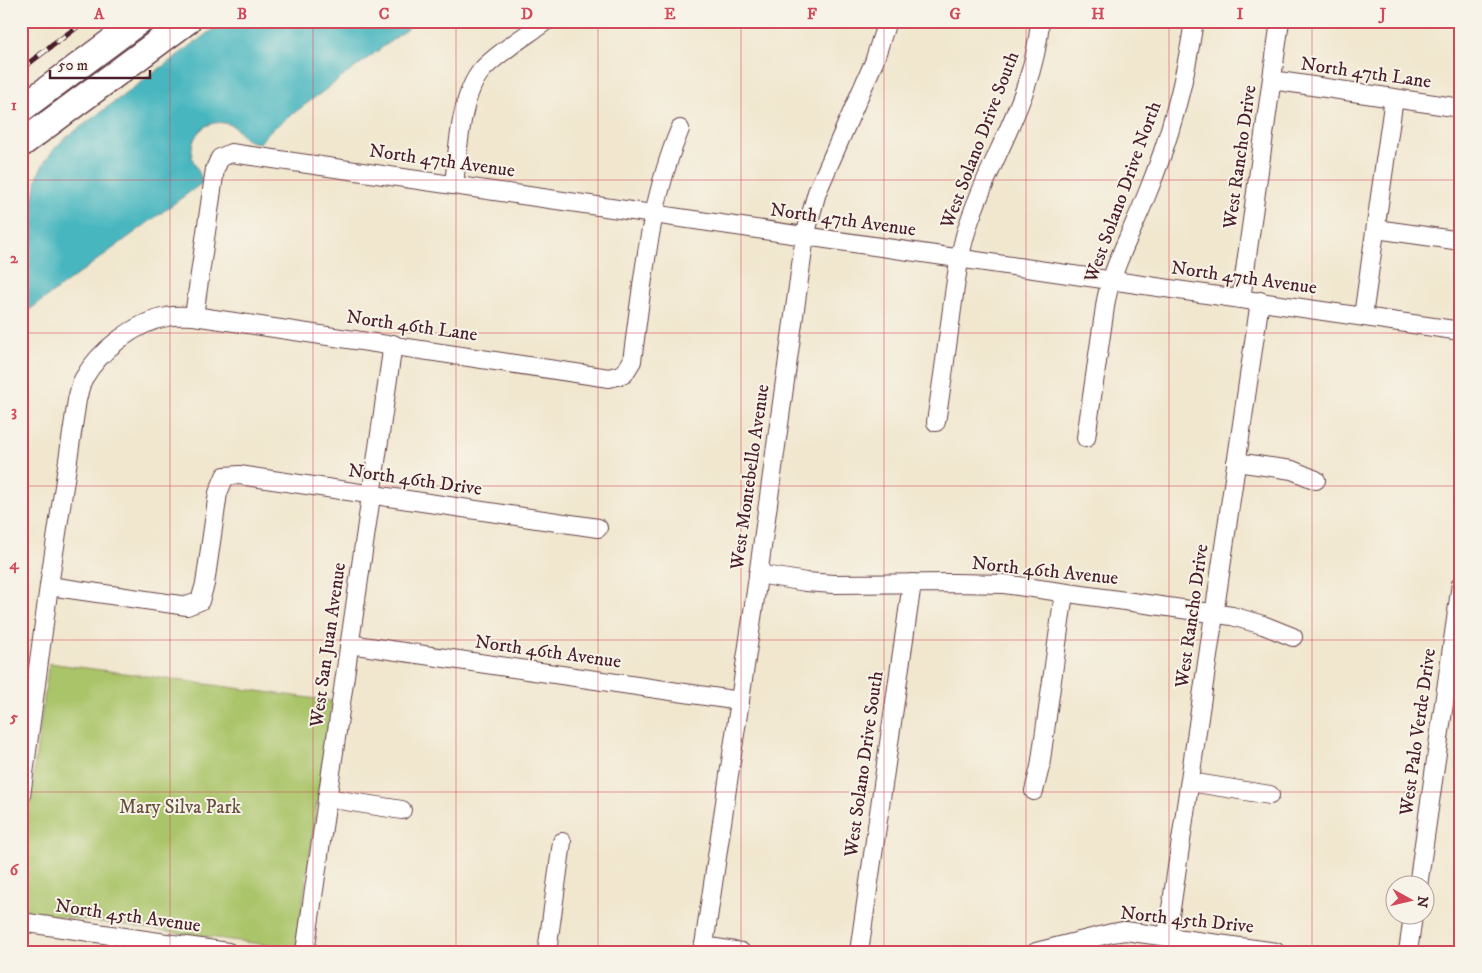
<svg xmlns="http://www.w3.org/2000/svg" width="1482" height="973" viewBox="0 0 1482 973" font-family="'IM FELL DW Pica',serif">
  <style>
    .green { fill: #aac469; stroke: #7a724a }
    .water { fill: #47b6bf; stroke: #486a75 }
    .lines { fill: none; stroke-linecap: round; stroke-linejoin: round }
    .minor-casing { stroke: #633d44; stroke-width: 20 }
    .highway-casing { stroke: #633d44; stroke-width: 29 }
    .minor { stroke: #fff; stroke-width: 18 }
    .highway { stroke: #fff; stroke-width: 26 }
    .rail-casing { stroke: #4a1f2b; stroke-width: 5.5 }
    .rail { stroke: #f7f3e8; stroke-width: 4; stroke-dasharray: 11; stroke-linecap: butt }
    .grid { fill: none; stroke: #d1495b; stroke-width: 1; stroke-opacity: 0.55 }
    .labels { text-anchor: middle; dominant-baseline: central; stroke-width: 4; stroke-linejoin: round; paint-order: stroke }
    .street-label { font-size: 19px; fill: #4a1f2b; stroke: #f7f3e8 }
    .park-label { font-size: 19px; fill: #67513e; stroke: #f7f3e8 }
    .neatline { fill: none; stroke: #d1495b; stroke-width: 2 }
    .grid-label { font-size: 16px; text-anchor: middle; font-weight: bold; fill: #d1495b }
  </style>
  <rect width="100%" height="100%" fill="#f7f3e8"/>
  <filter id="ink" filterUnits="userSpaceOnUse"><feTurbulence type="fractalNoise" baseFrequency=".02" numOctaves="2"/><feDisplacementMap in="SourceGraphic" scale="10" xChannelSelector="R" yChannelSelector="G"/><feConvolveMatrix kernelMatrix="1 2 1 2 8 2 1 2 1" color-interpolation-filters="sRGB"/></filter>
  <filter id="wash" filterUnits="userSpaceOnUse"><feTurbulence type="fractalNoise" baseFrequency=".0096" numOctaves="4" result="noise"/><feDisplacementMap in="SourceGraphic" scale="20" xChannelSelector="R" yChannelSelector="G"/><feGaussianBlur stdDeviation="1.12" result="paint"/><feColorMatrix in="noise" values="0 0 0 0 0 0 0 0 0 0 0 0 0 0 0 0 0 1.4 0 .05"/><feComposite in="paint" operator="in"/></filter>
  <g filter="url(#wash)">
    <rect width="100%" height="100%" fill="#f1e7cf"/>
    <polygon class="green" points="49,663 332,701 296,949 21,911 21,861"/>
    <path class="water" d="M 224,21 L 418,21 L 267,133 L 260,143 C 256,142 251,142 248,140 C 241,137 238,128 231,125 C 210,116 190,133 192,154 C 192,165 202,172 202,183 L 21,316 L 21,271 L 37,178 C 42,163 52,151 63,140 Z"/>
  </g>
  <g filter="url(#ink)">
    <g class="lines">
      <g class="minor-casing">
        <g id="minor">
          <polyline points="1272,80 1454,107"/>
          <path d="M 454,184 C 458,152 460,95 482,70 C 496,54 527,35 546,21"/>
          <polyline points="1376,229 1461,241"/>
          <polyline points="1241,299 1280,21"/>
          <polyline points="194,316 215,169 220,158 231,153 1461,331"/>
          <polyline points="1363,316 1394,98"/>
          <path d="M 936,422 C 942,384 947,347 952,309 C 956,279 960,246 971,217 C 994,152 1035,92 1040,21"/>
          <path d="M 1086,438 L 1106,300 C 1114,263 1133,230 1147,194 C 1171,136 1185,83 1194,21"/>
          <polyline points="1236,462 1292,470 1316,480"/>
          <polyline points="758,574 806,582 833,584 954,583 1004,584 1232,616 1263,625 1293,637"/>
          <polyline points="49,586 187,606 200,601 205,584 218,493 225,476 239,475 598,528"/>
          <polyline points="349,644 740,701"/>
          <polyline points="1190,782 1270,795"/>
          <polyline points="1034,791 1040,767 1064,593"/>
          <path d="M 21,796 L 49,586 L 77,400 C 79,393 80,384 84,378 C 99,351 136,322 167,317 C 175,315 185,316 194,316 L 609,378 L 624,374 L 632,361 C 643,282 649,203 680,129"/>
          <polyline points="327,798 402,810"/>
          <polyline points="1418,886 1461,584"/>
          <polyline points="21,922 228,952"/>
          <polyline points="1167,936 1260,301"/>
          <polyline points="703,946 741,952"/>
          <polyline points="305,952 393,344"/>
          <polyline points="547,952 562,842"/>
          <polyline points="703,952 755,598 805,236 817,192 874,62 887,21"/>
          <polyline points="859,952 912,583"/>
          <polyline points="1036,952 1112,933 1125,931 1276,952"/>
          <polyline points="1408,952 1413,916"/>
        </g>
      </g>
      <g class="highway-casing">
        <g id="highway">
          <polyline points="21,109 139,21"/>
          <polyline points="21,144 187,21"/>
        </g>
      </g>
      <use href="#minor" class="minor"/>
      <use href="#highway" class="highway"/>
      <g class="rail-casing">
        <polyline id="rail" points="21,69 85,21"/>
      </g>
      <use href="#rail" class="rail"/>
    </g>
  </g>
  <path class="grid" d="M 170,21 L 170,952M 313,21 L 313,952M 456,21 L 456,952M 598,21 L 598,952M 741,21 L 741,952M 884,21 L 884,952M 1026,21 L 1026,952M 1169,21 L 1169,952M 1312,21 L 1312,952M 21,180 L 1461,180M 21,333 L 1461,333M 21,486 L 1461,486M 21,640 L 1461,640M 21,792 L 1461,792"/>
  <g class="labels">
    <g class="street-label">
      <text transform="translate(1366 73) rotate(8)">North 47th Lane</text>
      <text transform="translate(980 140) rotate(-69)">West Solano Drive South</text>
      <text transform="translate(1240 157) rotate(-82)">West Rancho Drive</text>
      <text transform="translate(442 161) rotate(8)">North 47th Avenue</text>
      <text transform="translate(1123 192) rotate(-70)">West Solano Drive North</text>
      <text transform="translate(843 220) rotate(8)">North 47th Avenue</text>
      <text transform="translate(1244 278) rotate(8)">North 47th Avenue</text>
      <text transform="translate(412 326) rotate(8)">North 46th Lane</text>
      <text transform="translate(750 477) rotate(-82)">West Montebello Avenue</text>
      <text transform="translate(415 480) rotate(8)">North 46th Drive</text>
      <text transform="translate(1045 571) rotate(6)">North 46th Avenue</text>
      <text transform="translate(1192 616) rotate(-82)">West Rancho Drive</text>
      <text transform="translate(328 645) rotate(-82)">West San Juan Avenue</text>
      <text transform="translate(548 652) rotate(8)">North 46th Avenue</text>
      <text transform="translate(1418 732) rotate(-82)">West Palo Verde Drive</text>
      <text transform="translate(864 764) rotate(-82)">West Solano Drive South</text>
      <text transform="translate(128 916) rotate(8)">North 45th Avenue</text>
      <text transform="translate(1187 920) rotate(6)">North 45th Drive</text>
    </g>
    <g class="park-label">
      <text x="180" y="807">Mary Silva Park</text>
    </g>
  </g>
  <rect width="1482" height="973" fill="none" stroke="#f7f3e8" stroke-width="55"/>
  <g transform="translate(1410 900) rotate(98)"><circle r="24" fill="#f7f3e8" stroke="#b29e9c"/>
  <path d="M0-4L9 19L0 12L-9 19Z" fill="#d1495b"/>
  <text y="-8" font-size="14" font-weight="bold" text-anchor="middle" fill="#4a1f2b">N</text>
  </g>
  <path d="M50 70v8h100v-8" fill="none" stroke="#4a1f2b" stroke-width="2.5"/>
  <text x="58" y="70" font-size="15" fill="#4a1f2b" stroke="#f7f3e8" stroke-width="4" paint-order="stroke">50 m</text>
  <rect x="28" y="28" width="1426" height="918" class="neatline"/>
  <g class="grid-label">
    <text x="99" y="19">A</text>
    <text x="242" y="19">B</text>
    <text x="384" y="19">C</text>
    <text x="527" y="19">D</text>
    <text x="670" y="19">E</text>
    <text x="812" y="19">F</text>
    <text x="955" y="19">G</text>
    <text x="1098" y="19">H</text>
    <text x="1240" y="19">I</text>
    <text x="1383" y="19">J</text>
    <text x="14" y="110">1</text>
    <text x="14" y="263">2</text>
    <text x="14" y="416">3</text>
    <text x="14" y="569">4</text>
    <text x="14" y="722">5</text>
    <text x="14" y="875">6</text>
  </g>
</svg>
